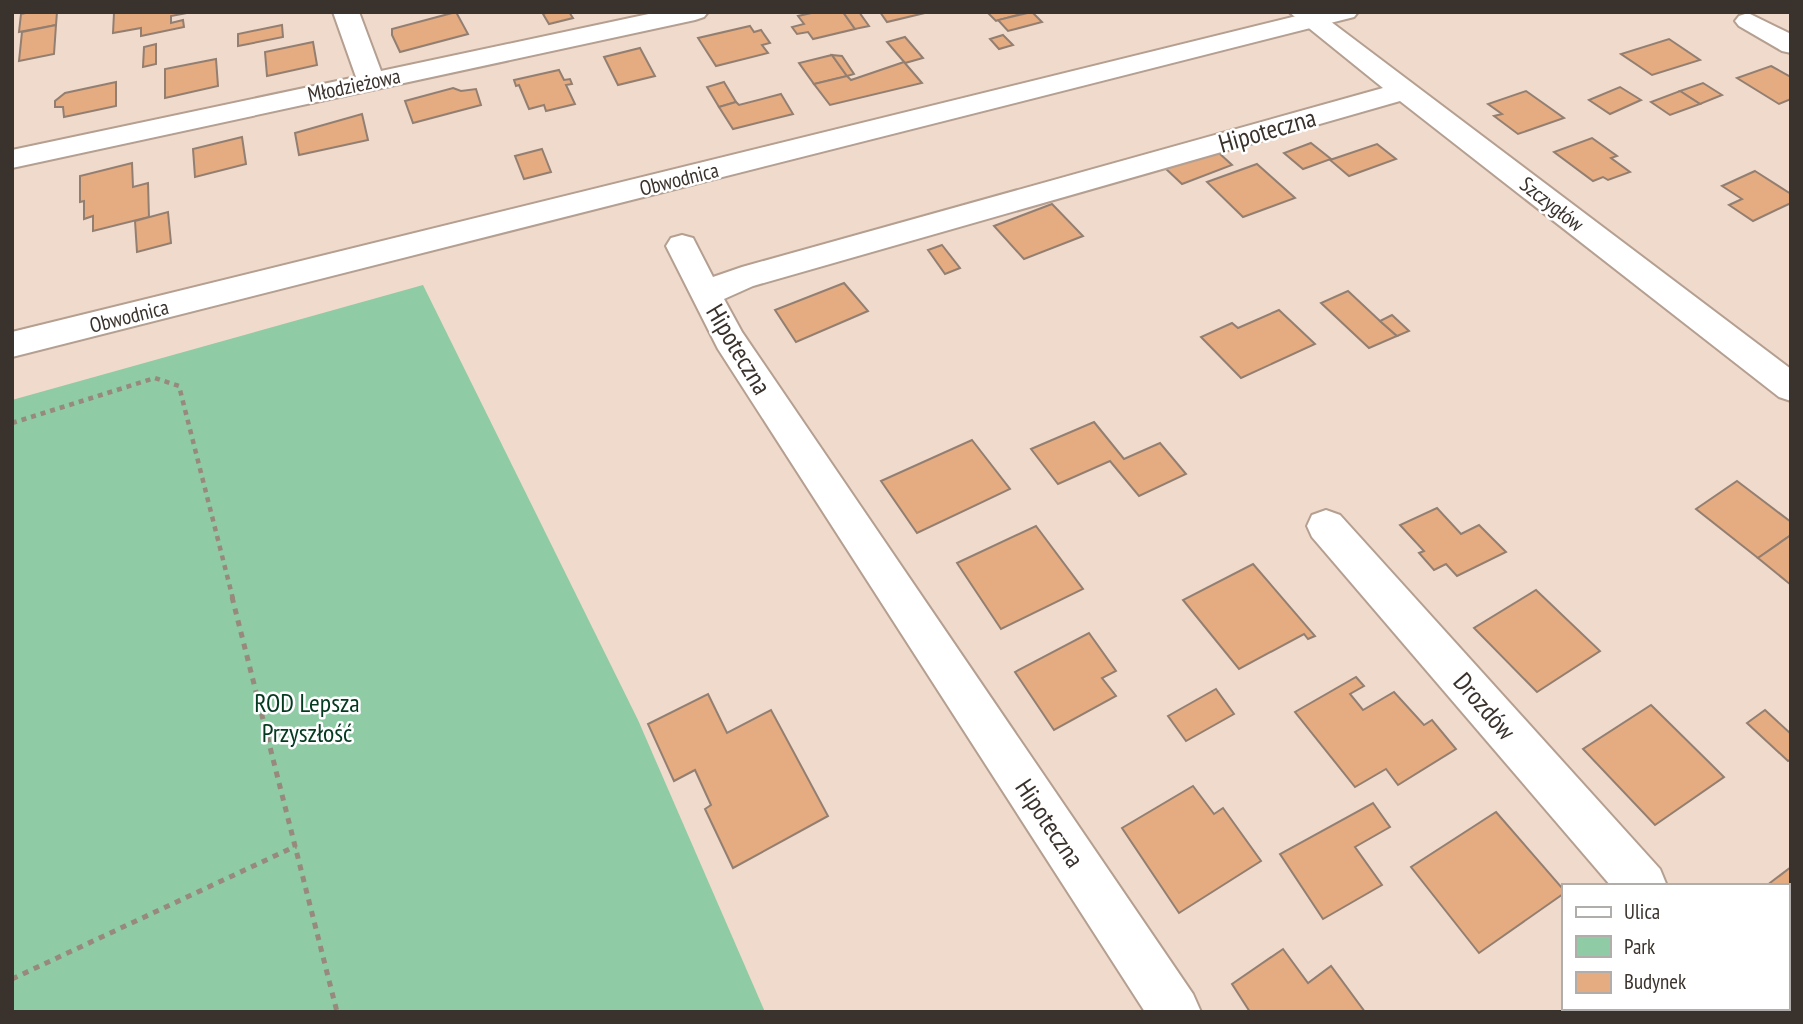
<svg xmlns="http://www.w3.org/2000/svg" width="1803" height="1024" viewBox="0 0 1803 1024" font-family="'PT Sans Narrow',sans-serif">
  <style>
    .green { fill: #8fcba5 }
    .building { fill: #e5ab81; stroke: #937f71; stroke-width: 2 }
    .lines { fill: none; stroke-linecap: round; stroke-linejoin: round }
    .minor-casing { stroke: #b49f91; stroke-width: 4 }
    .highway-casing { stroke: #b49f91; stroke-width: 4 }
    .path-far1 { stroke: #98897e; stroke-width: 4.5; stroke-dasharray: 5 5; stroke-linecap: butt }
    .path { stroke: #98897e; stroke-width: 5; stroke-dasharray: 6 6; stroke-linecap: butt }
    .minor { fill: #fff; fill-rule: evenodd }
    .highway { fill: #fff; fill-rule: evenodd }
    .labels { text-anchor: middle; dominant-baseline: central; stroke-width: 5; stroke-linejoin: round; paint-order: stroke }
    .far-street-label { font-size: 21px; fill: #3a322c; stroke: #fff }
    .street-label { font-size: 26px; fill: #3a322c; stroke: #fff }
    .park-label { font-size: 26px; fill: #033a20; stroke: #fff }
  </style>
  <rect width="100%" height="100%" fill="#f0dacb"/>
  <polygon class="green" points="423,285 638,720 765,1012 12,1012 12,400"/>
  <g class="building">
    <polygon points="30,12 57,12 56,25 19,32 21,14"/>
    <polygon points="192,12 171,16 171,23 183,20 184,27 141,36 141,28 113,33 114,13"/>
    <polygon points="456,12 468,34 400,52 392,35 392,29"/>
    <polygon points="548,12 569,12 573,18 549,24 543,14"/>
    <polygon points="816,12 843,12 855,29 813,39 808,32 797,34 792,27 804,24 798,16"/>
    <polygon points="843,12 859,12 869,26 855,29"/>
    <polygon points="880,12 929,12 887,22"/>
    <polygon points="987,12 1028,12 996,21"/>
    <polygon points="1032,12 1042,22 1008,31 998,20"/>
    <polygon points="56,25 54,54 19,61 22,32"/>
    <polygon points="282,25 283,37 238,46 238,34"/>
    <polygon points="750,26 754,32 761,30 770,43 762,45 768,53 716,66 698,38"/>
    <polygon points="1003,35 1013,45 999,49 990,39"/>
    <polygon points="905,37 923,58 905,63 887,42"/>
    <polygon points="1669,39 1700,60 1652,75 1621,54"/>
    <polygon points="313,42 317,65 267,76 265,52"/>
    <polygon points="156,44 156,64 143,67 144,47"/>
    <polygon points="640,48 655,76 618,85 604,57"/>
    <polygon points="832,55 847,76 814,84 799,63"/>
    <polygon points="832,55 842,56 854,74 847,76"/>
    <polygon points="216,59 218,86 165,98 165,69"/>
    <polygon points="904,62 922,83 830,105 814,84 847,76 851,80"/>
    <polygon points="1771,66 1791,77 1791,99 1779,104 1737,78"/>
    <polygon points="559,70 564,80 570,79 572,84 566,85 575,104 546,111 544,105 529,109 519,85 516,86 514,80"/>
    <polygon points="116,82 116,106 64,117 63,107 55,107 55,101 65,93"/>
    <polygon points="724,82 736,102 719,107 707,87"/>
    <polygon points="1703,83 1722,95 1700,104 1680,91"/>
    <polygon points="1620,87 1641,100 1610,114 1589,100"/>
    <polygon points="453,88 461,91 476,89 481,105 413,123 405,101"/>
    <polygon points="1526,91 1564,118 1518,134 1494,116 1502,114 1488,104"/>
    <polygon points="1680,91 1700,104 1670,115 1651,102"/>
    <polygon points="781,94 793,114 733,129 719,107 736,102 739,105"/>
    <polygon points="362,114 368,140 299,155 295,133"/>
    <polygon points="242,137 246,164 195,177 193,149"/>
    <polygon points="1592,138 1617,156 1611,158 1630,172 1608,180 1603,177 1593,181 1554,152"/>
    <polygon points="1311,143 1331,159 1303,169 1284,153"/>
    <polygon points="1377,144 1396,159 1349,176 1330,160"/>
    <polygon points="542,149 551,172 524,179 515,156"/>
    <polygon points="1219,153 1232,165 1182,184 1165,168"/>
    <polygon points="132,163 133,187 148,183 149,217 93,231 93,216 84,219 84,201 80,202 80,176"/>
    <polygon points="1257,164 1295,198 1243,217 1207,182"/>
    <polygon points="1755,171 1791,194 1791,203 1753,221 1729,205 1742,199 1722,186"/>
    <polygon points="1052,204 1083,236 1024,259 994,226"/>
    <polygon points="168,212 171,243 137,252 135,221"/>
    <polygon points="942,245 960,268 945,274 928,250"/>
    <polygon points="844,283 868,311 796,342 775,310"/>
    <polygon points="1348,291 1380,321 1397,336 1369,348 1321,303"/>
    <polygon points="1279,310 1315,344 1241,378 1201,337 1232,323 1238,328"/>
    <polygon points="1392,315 1409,331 1397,336 1380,321"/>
    <polygon points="1094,422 1124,459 1160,443 1186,474 1139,496 1110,461 1058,484 1031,449"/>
    <polygon points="972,440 1010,489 917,533 881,481"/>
    <polygon points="1737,481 1791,522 1791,535 1758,558 1696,509"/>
    <polygon points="1437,508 1461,534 1479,525 1506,552 1457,576 1446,564 1434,570 1419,553 1424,551 1400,525"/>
    <polygon points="1036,526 1083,589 1001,629 957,563"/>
    <polygon points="1791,535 1791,585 1758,558"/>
    <polygon points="1253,564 1315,636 1308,639 1304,634 1239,669 1183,600"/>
    <polygon points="1536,590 1600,651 1537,692 1474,628"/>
    <polygon points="1089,633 1116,671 1102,678 1116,696 1054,730 1015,672"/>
    <polygon points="1356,677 1364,686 1350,694 1363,710 1394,692 1424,725 1432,720 1456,749 1398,785 1386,769 1355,787 1295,712"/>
    <polygon points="1216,689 1234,714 1186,741 1168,716"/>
    <polygon points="708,694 727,733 771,710 828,816 733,868 705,809 711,805 695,770 674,781 648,724"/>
    <polygon points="1651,705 1724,777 1655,825 1583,749"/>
    <polygon points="1765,710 1791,734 1791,759 1788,761 1747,723"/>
    <polygon points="1193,786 1214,814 1223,808 1261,861 1179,913 1122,828"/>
    <polygon points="1373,803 1390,827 1355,847 1382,885 1323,919 1280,854"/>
    <polygon points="1496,812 1563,889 1563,894 1479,953 1411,867"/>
    <polygon points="1791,867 1791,965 1787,961 1787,886 1766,886"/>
    <polygon points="1283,949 1308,983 1331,966 1365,1012 1250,1012 1232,984"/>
  </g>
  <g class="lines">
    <g class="minor-casing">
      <g id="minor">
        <polygon points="333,12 359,12 381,71 658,12 708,12 704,17 695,20 12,168 12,150 356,77"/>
        <polygon points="1289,12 1318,12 1791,369 1791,401 1779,397 1400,101 753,286 724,299 742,332 1193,994 1201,1012 1145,1012 718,349 666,246 671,238 682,235 693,238 713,277 742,267 1383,88"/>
        <polygon points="1748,13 1791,34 1791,53 1782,51 1739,26 1735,21 1739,16"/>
        <polygon points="1326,510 1340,515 1660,869 1667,886 1611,886 1312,537 1307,526 1312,515"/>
        <polygon points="1725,1008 1779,1008 1781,1012 1727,1012"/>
      </g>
    </g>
    <g class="highway-casing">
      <polygon id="highway" points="1313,12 1358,12 1354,17 12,357 12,332"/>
    </g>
    <polyline class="path-far1" points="12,423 155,378 179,386 233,599"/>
    <g class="path">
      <polyline points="232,597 337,1012"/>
      <polyline points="12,979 296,846"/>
    </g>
    <use href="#minor" class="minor"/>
    <use href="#highway" class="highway"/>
  </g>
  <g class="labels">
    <g class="far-street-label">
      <text transform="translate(354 85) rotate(-12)">Młodzieżowa</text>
      <text transform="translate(679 179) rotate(-14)">Obwodnica</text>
      <text transform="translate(1552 204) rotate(38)">Szczygłów</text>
      <text transform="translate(129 316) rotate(-14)">Obwodnica</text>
    </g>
    <g class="street-label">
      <text transform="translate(1267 130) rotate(-16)">Hipoteczna</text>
      <text transform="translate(739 349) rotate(59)">Hipoteczna</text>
      <text transform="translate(1485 706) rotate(49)">Drozdów</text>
      <text transform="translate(1050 823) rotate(56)">Hipoteczna</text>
    </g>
    <g class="park-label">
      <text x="307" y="702">ROD Lepsza<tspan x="307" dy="30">Przyszłość</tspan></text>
    </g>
  </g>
  <rect width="1803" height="1024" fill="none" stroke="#3a322c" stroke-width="28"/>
  <rect x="1562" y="884" width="228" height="126" fill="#ffffff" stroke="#b0adab" stroke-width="2"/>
  <rect x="1576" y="907" width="35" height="10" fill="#ffffff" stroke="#b0adab" stroke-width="2"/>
  <text x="1624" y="919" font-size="21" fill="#3a322c">Ulica</text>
  <rect x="1576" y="936" width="35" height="21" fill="#8fcba5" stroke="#b0adab" stroke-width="2"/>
  <text x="1624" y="954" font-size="21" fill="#3a322c">Park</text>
  <rect x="1576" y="972" width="35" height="21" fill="#e5ab81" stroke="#b0adab" stroke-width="2"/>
  <text x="1624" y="989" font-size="21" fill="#3a322c">Budynek</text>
</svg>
